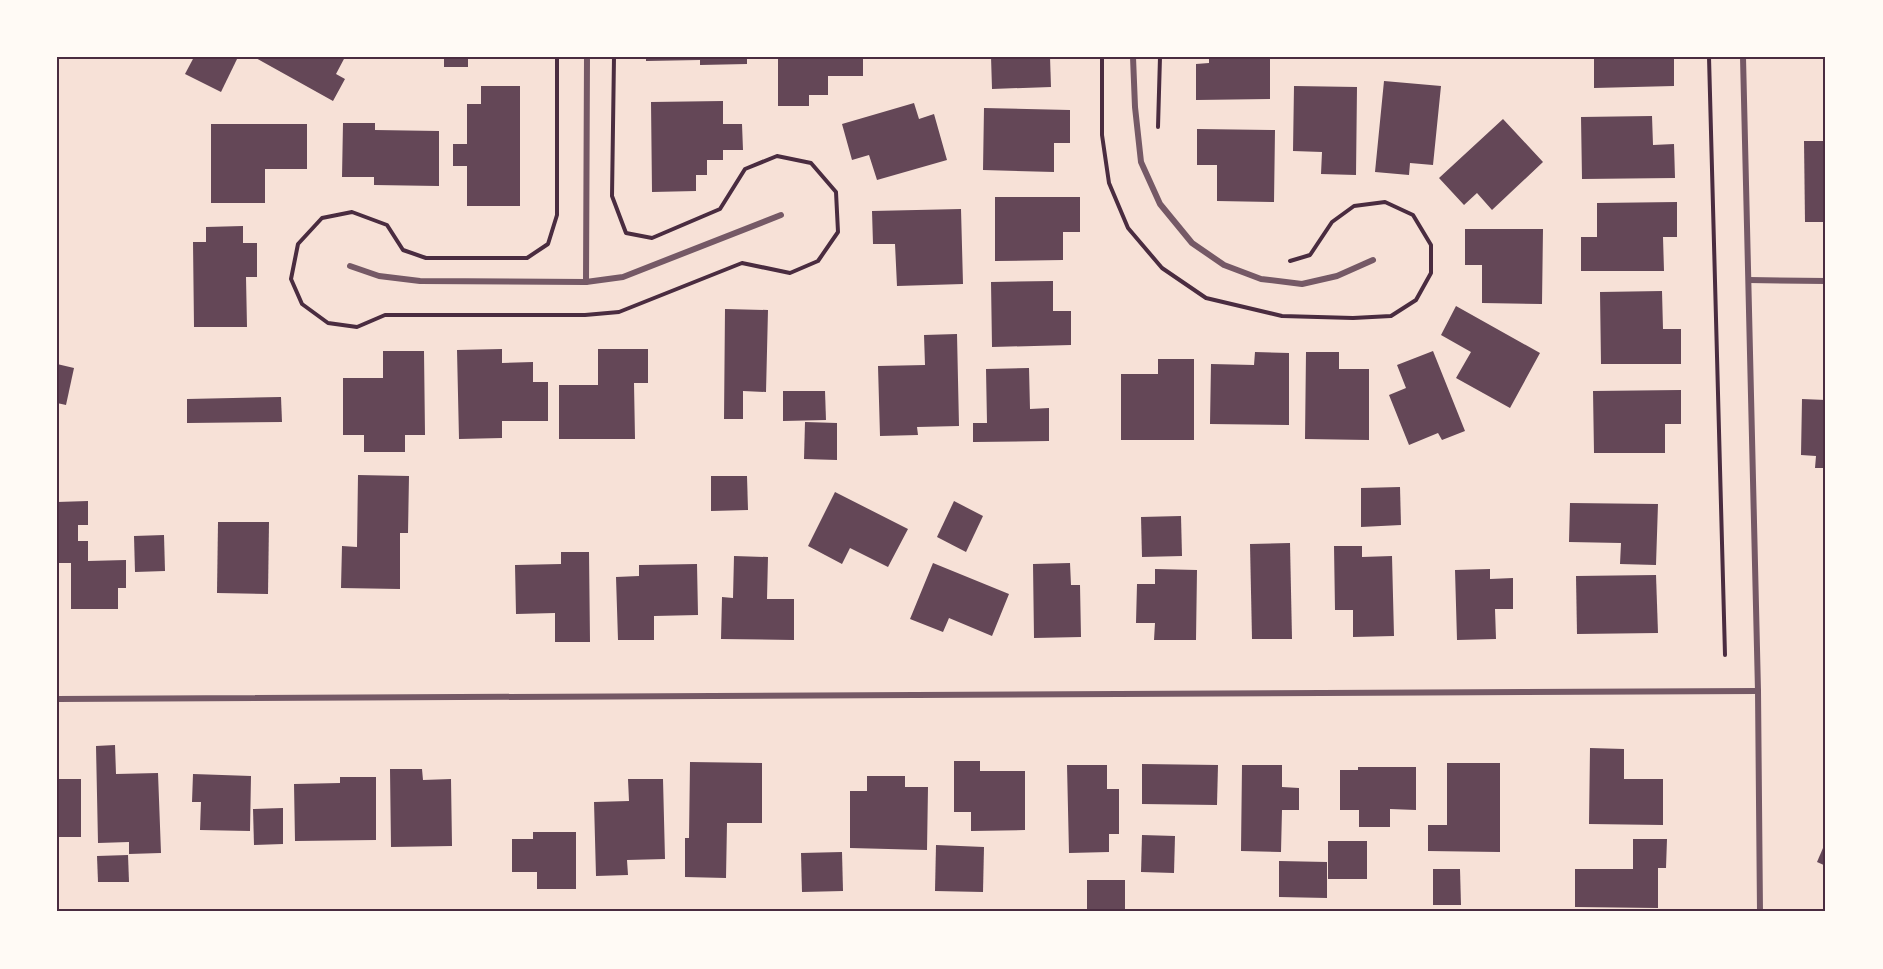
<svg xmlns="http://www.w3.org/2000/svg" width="1883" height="969" viewBox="0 0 1883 969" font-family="Manrope,sans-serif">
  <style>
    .building { fill: #644757 }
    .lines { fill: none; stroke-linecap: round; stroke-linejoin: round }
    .path { stroke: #4a2c40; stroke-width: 4 }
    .minor { stroke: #755966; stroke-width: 6 }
    .neatline { fill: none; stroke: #4a2c40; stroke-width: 2 }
  </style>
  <rect width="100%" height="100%" fill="#f7e1d7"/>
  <g class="building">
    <polygon points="194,57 238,57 221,92 185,74"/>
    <polygon points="254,57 345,57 336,74 345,79 333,101"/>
    <rect x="444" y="57" width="24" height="10"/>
    <polygon points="646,57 747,57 747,64 700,65 700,60 646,61"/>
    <polygon points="778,57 863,57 863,76 828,76 828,95 809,95 809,106 778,106"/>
    <polygon points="991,57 1050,57 1051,87 992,89"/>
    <polygon points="1209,57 1270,57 1270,99 1196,100 1196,64 1209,63"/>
    <polygon points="1594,57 1674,57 1674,86 1594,88"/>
    <polygon points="1384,81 1441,86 1433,165 1410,163 1409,175 1375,172"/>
    <polygon points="481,86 520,86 520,206 467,206 467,166 453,166 453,144 467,144 467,104 481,104"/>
    <polygon points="1294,86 1357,87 1356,175 1321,174 1322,152 1293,151"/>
    <polygon points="723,101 723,124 742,124 743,150 723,150 723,160 707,160 707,175 696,175 696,191 652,192 651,102"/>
    <polygon points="914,103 919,119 934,114 947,160 877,180 869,155 852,160 842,124"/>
    <polygon points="984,108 1070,110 1070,143 1054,143 1054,172 983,170"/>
    <polygon points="1652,116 1653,145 1674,144 1675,178 1582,179 1581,117"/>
    <polygon points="1503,119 1543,162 1492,210 1477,193 1464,205 1439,178"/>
    <polygon points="343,123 375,123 375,130 439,131 439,186 374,185 374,177 342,177"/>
    <polygon points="211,124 307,124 307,169 265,169 265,203 211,203"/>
    <polygon points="1197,129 1275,130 1274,202 1217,201 1217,165 1197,165"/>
    <polygon points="1804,141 1826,141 1826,222 1805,222"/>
    <polygon points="995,197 1080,197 1080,232 1063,232 1063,260 995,261"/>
    <polygon points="1677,202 1677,237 1663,237 1664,271 1581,271 1581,237 1597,237 1597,203"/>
    <polygon points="961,209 963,284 897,286 895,244 873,244 872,211"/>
    <polygon points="243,226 243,243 257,243 257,277 246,277 247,327 194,327 193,242 206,242 206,227"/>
    <polygon points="1465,229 1543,229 1542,304 1482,303 1482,265 1465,265"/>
    <polygon points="1053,281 1053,311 1071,311 1071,345 992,347 991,282"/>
    <polygon points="1662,291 1663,329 1681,329 1681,364 1601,364 1600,292"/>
    <polygon points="1456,306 1540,353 1510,408 1456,378 1471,352 1441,335"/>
    <polygon points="725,309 768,310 766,392 743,391 743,419 724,419"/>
    <polygon points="957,334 959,426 917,427 918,435 880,436 878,366 925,365 924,335"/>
    <polygon points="502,349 502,363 533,362 533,382 548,382 548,421 502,421 502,438 459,439 457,350"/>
    <polygon points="598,349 648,349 648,383 634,383 635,439 559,439 559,385 598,385"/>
    <polygon points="383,351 424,351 425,435 405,435 405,452 364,452 364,435 343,435 343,378 383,378"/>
    <polygon points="1433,351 1465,431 1442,440 1438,433 1409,445 1389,395 1406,388 1397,365"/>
    <polygon points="1255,352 1289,353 1289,425 1210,424 1211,364 1254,365"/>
    <polygon points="1306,352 1339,352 1339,369 1369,369 1369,440 1305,439"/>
    <polygon points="1158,359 1194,359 1194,440 1121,440 1121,374 1158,374"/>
    <polygon points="57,364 74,368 66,405 57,403"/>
    <polygon points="1029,368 1030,409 1049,408 1049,441 973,442 973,423 987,423 986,369"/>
    <polygon points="1681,390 1681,424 1665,424 1665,453 1594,453 1593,391"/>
    <polygon points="783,391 825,391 826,420 783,421"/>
    <polygon points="281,397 282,422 187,423 187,399"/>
    <polygon points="1802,399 1826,400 1826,468 1815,468 1816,456 1801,455"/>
    <polygon points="805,422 837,423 837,460 804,459"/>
    <polygon points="358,475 409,476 408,533 400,533 400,589 341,588 342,546 357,547"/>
    <polygon points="711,476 747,476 748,510 711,511"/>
    <polygon points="1400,487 1401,525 1361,527 1361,488"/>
    <polygon points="835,492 908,529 888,567 850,548 842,564 808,546"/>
    <polygon points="88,501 88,525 78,525 78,541 88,541 88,561 126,560 126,588 118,588 118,609 71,609 71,563 57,563 57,502"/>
    <polygon points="954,501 983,516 966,552 937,537"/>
    <polygon points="1570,503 1658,504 1656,565 1620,564 1621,543 1569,542"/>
    <polygon points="1181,516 1182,556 1142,557 1141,517"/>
    <polygon points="218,522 269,522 268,594 217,593"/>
    <polygon points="164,535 165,571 135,572 134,536"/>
    <polygon points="1290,543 1292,639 1252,639 1250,544"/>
    <polygon points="1334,546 1362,546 1362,557 1392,556 1394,636 1353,637 1353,610 1335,610"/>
    <polygon points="561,552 589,552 590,642 555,642 555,613 516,614 515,565 561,564"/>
    <polygon points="734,556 768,557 767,599 794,599 794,640 721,639 722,597 733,598"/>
    <polygon points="933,563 1009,594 992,636 949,618 943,632 910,619"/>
    <polygon points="1070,563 1071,585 1080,585 1081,637 1034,638 1033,564"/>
    <polygon points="697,564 698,615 654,616 654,640 618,640 616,577 639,576 639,565"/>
    <polygon points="1155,569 1197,570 1196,640 1154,640 1155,623 1136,623 1137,584 1155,584"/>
    <polygon points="1490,569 1490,579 1513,578 1513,609 1495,609 1496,639 1457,640 1455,570"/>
    <polygon points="1656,575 1658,633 1577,634 1576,576"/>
    <polygon points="115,745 116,774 158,773 161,853 129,854 129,842 98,843 96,746"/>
    <polygon points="1590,748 1624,749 1624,779 1663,779 1663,825 1589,824"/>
    <polygon points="954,761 980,761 980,771 1025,771 1025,830 971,831 971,812 954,812"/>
    <polygon points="690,762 762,763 762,823 727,823 726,878 685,877 685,838 689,838"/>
    <polygon points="1447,763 1500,763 1500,852 1428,851 1428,825 1447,825"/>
    <polygon points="1142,764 1218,765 1217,805 1142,804"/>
    <polygon points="1067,765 1107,765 1107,789 1119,789 1119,834 1109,834 1109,852 1069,853"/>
    <polygon points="1242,765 1282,765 1282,787 1299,788 1299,810 1282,810 1281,852 1241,851"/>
    <polygon points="1358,767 1416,767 1416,810 1390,809 1390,827 1359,827 1359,810 1340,810 1340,770 1358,770"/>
    <polygon points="390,769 422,769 423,780 451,779 452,846 391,847"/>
    <polygon points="193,774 251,776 250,831 200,830 201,802 192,802"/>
    <polygon points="867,776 905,776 905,787 928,787 927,850 850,848 850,791 867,791"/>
    <polygon points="340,777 376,777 376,840 295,841 294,784 340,783"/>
    <rect x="57" y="779" width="24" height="58"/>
    <polygon points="628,779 663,779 665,859 627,860 628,875 596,876 594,802 629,801"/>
    <polygon points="283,808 283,844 254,845 253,809"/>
    <polygon points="533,832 576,832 576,889 537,889 537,872 512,872 512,839 533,839"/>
    <polygon points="1142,835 1175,836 1174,873 1141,872"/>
    <polygon points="1633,839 1667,839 1666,868 1658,868 1658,908 1575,907 1575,869 1633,869"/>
    <rect x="1328" y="841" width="39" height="38"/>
    <polygon points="1826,841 1826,866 1817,862"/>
    <polygon points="936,845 984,847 983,892 935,891"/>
    <polygon points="842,852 843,891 802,892 801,853"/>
    <polygon points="128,855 129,882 98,882 97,856"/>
    <polygon points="1279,861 1327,862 1327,898 1279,897"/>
    <polygon points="1433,869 1460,869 1461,905 1433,905"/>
    <rect x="1087" y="880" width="38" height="32"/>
  </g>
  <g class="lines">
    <g class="path">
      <polyline points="557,57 557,215 548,244 527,258 426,258 403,250 387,225 352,212 322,218 298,244 291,279 302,304 328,323 357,327 385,315 585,315 619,312 742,263 790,273 818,261 838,232 836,192 811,163 777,156 745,169 720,209 652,238 626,233 612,196 614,57"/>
      <polyline points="1102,57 1102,135 1109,183 1128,228 1162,268 1206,298 1282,316 1353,318 1391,316 1416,300 1431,273 1431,245 1413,215 1385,202 1354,206 1332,222 1310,255 1290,261"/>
      <polyline points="1709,57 1725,655"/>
      <polyline points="1158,127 1160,57"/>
    </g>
    <g class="minor">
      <polyline points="1133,57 1135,107 1141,162 1160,204 1192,243 1224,265 1261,279 1302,284 1337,276 1373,260"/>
      <polyline points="1743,57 1758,691 1760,912"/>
      <polyline points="350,266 379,276 420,281 586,282 623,277 781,215"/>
      <polyline points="1749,280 1826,281"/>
      <polyline points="586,282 587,57"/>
      <polyline points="57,699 1758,691"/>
    </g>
  </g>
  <rect width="1883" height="969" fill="none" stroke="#fffaf5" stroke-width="117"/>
  <rect x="58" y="58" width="1766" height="852" class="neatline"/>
</svg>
